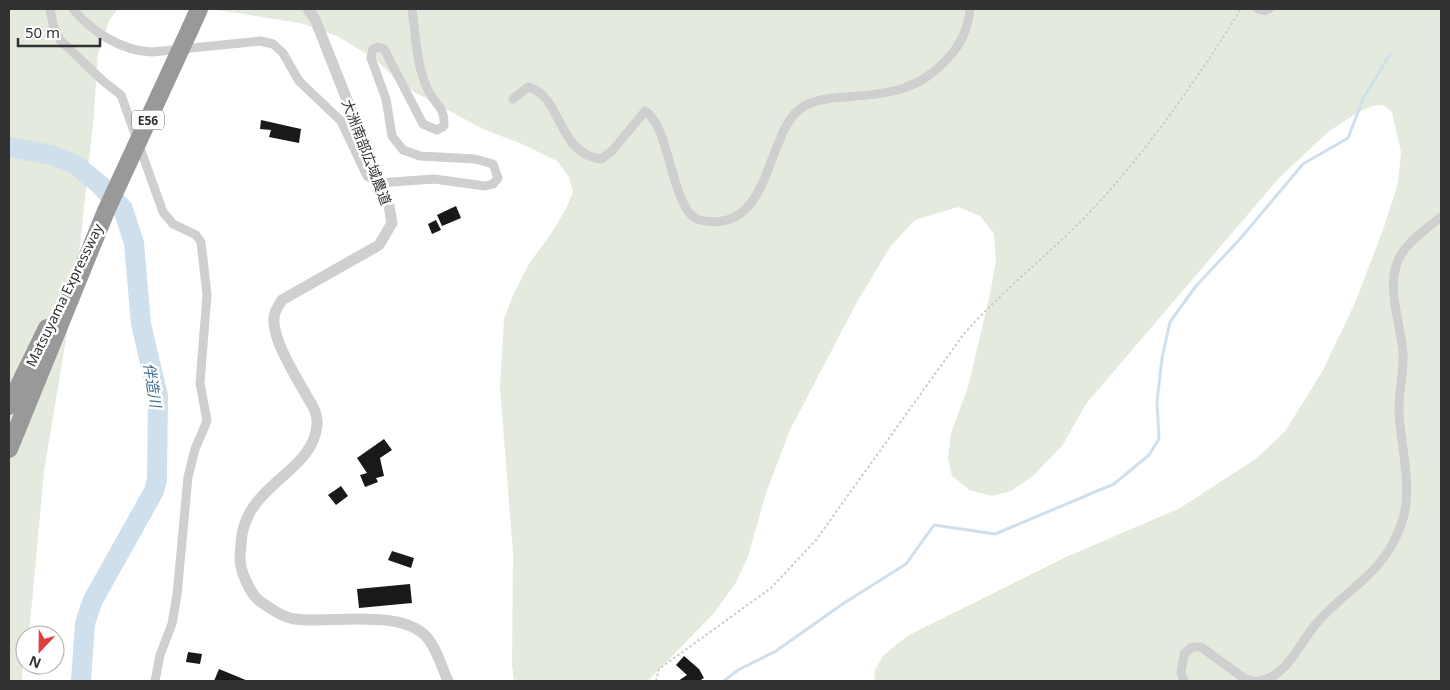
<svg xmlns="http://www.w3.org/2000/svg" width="1450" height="690" viewBox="0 0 1450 690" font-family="'Noto Sans','Noto Sans JP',sans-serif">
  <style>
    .green { fill: #e4ebde }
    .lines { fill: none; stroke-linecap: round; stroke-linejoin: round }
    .stream { stroke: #cfdfec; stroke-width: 3 }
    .river { stroke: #cfdfec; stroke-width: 20 }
    .building { fill: #191919 }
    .path { stroke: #ccc; stroke-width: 2; stroke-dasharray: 2.5 2.5; stroke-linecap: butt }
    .minor { stroke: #cfcfcf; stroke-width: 9 }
    .tertiary { stroke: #cfcfcf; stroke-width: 11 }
    .motorway { stroke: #999; stroke-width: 18 }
    .motorway-bridge { stroke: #999; stroke-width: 18 }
    .labels { text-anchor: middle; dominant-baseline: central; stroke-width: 5; stroke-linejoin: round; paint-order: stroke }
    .shield { fill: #fff; stroke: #707070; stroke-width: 1 }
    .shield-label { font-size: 12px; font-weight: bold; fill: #323232 }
    .street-label { font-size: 14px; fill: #323232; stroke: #fff }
    .water-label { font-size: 15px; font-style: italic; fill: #426f92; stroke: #fff }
  </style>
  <rect width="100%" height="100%" fill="#fff"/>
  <g class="green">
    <polygon points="9,9 118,9 110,19 98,53 94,114 77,273 44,471 29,635 25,635 22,681 9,681"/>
    <polygon points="211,9 1441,9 1441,681 874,681 875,670 883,656 907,636 1066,557 1180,508 1257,458 1286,430 1323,370 1355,303 1384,227 1398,183 1401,152 1392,112 1383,105 1372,106 1357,113 1328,132 1279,178 1086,404 1062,446 1033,476 1011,491 992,496 969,490 952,476 948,459 951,433 968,387 990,294 996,261 994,234 980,216 958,207 915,220 890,247 857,302 790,430 766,493 748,557 735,584 714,613 648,681 514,681 512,665 513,553 500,388 504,319 514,293 530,262 551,234 566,209 573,192 569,177 557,161 522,144 483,129 403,86 376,60 337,36 300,23"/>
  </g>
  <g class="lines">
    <polyline class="stream" points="724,681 738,670 776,651 844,603 906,564 934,525 995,534 1114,484 1149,455 1159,439 1157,402 1162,358 1170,322 1196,286 1240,239 1303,164 1348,138 1363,99 1390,54"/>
    <polyline class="river" points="9,147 52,155 76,165 99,184 123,209 134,243 141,324 158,396 157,480 154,491 93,600 85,623 81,681"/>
  </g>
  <g class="building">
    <polygon points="261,120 301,129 299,143 269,137 271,130 260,129"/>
    <polygon points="456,206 461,218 442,226 437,215"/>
    <polygon points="436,220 441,230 432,234 428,224"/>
    <polygon points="384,439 392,450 380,458 384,476 376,478 378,482 365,487 360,475 367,473 357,458"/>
    <polygon points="341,486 348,496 336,505 328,495"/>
    <polygon points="392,551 414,558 411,568 388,560"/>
    <polygon points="410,584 412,603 359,608 357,589"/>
    <polygon points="188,652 202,654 200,664 186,662"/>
    <polygon points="684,656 699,669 704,678 699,681 678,681 687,675 676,665"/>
    <polygon points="219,669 248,681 214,681"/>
  </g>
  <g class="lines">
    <path class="path" d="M 656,681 L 659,669 L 771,588 L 816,540 L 963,335 C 1006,286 1059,247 1102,199 C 1155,140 1199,76 1241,9"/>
    <g class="minor">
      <polyline points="50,9 53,25 60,40 103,81 121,95 163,212 173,224 196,235 201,242 207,295 200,383 207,421 195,449 188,477 177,595 172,624 160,655 155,681"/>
      <path d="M 73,9 C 92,32 122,51 152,52 L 260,41 L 273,44 L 283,53 L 299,81 L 341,121 L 367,176 L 379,183 L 434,179 L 485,186 L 493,184 L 498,178 L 493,164 L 475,159 L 420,156 L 403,150 L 392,136 L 386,99 L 371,58 L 373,49 L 378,47 L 384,49 L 423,124 L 437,130 L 444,126 C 445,107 437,107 429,92 C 416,67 416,36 412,9"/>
      <polyline points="1258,9 1265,11 1269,9"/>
      <path d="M 513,99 L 528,87 C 562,95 557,154 601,159 L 612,151 L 645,111 C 671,126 671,213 700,220 C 773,237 765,129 803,107 C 815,99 833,98 847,97 C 890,93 919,91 949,57 C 961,44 969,26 970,9"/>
      <polyline points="1184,681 1181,673 1184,654 1192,647 1201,647 1245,679 1254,681"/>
      <path d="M 1259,681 C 1287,677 1299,644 1316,624 C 1347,587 1382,577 1401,525 C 1414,490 1401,449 1399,413 C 1398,393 1404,373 1403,353 C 1401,326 1388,293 1396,266 C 1402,245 1425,230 1441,217"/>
    </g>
    <path class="tertiary" d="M 308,9 L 315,19 L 389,206 L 392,223 L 379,245 L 282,300 C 280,304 276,309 275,313 C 268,333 295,375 305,393 C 310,402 318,412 317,424 C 314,474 243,484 241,544 C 240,555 239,564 243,574 C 247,584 252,596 261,602 C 271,609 282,617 295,619 C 330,624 406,607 429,640 C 438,652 442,668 448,681"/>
    <g class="motorway">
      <polyline points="190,29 199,9"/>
      <polyline points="9,406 47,328"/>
      <polyline points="9,449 106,211"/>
    </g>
    <polyline class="motorway-bridge" points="106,211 190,29"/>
  </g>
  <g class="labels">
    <rect class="shield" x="132" y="110.5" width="32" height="19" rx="4"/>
    <g class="shield-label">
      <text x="148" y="120">E56</text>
    </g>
    <g class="street-label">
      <text transform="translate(367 152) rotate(69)">大洲南部広域農道</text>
      <text transform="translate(64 295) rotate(-64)">Matsuyama Expressway</text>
    </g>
    <g class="water-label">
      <text transform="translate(153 385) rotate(81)">伴造川</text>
    </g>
  </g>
  <rect width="1450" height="690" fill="none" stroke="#323232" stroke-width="20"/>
  <g transform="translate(40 650) rotate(202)"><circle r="24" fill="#ffffff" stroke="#adadad"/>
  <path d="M0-4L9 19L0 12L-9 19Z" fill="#df3e41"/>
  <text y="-8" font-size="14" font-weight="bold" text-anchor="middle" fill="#323232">N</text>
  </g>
  <path d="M18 38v8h82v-8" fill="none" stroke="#323232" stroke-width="2.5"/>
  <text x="25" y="38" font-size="15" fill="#323232" stroke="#ffffff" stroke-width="4" paint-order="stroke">50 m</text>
</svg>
